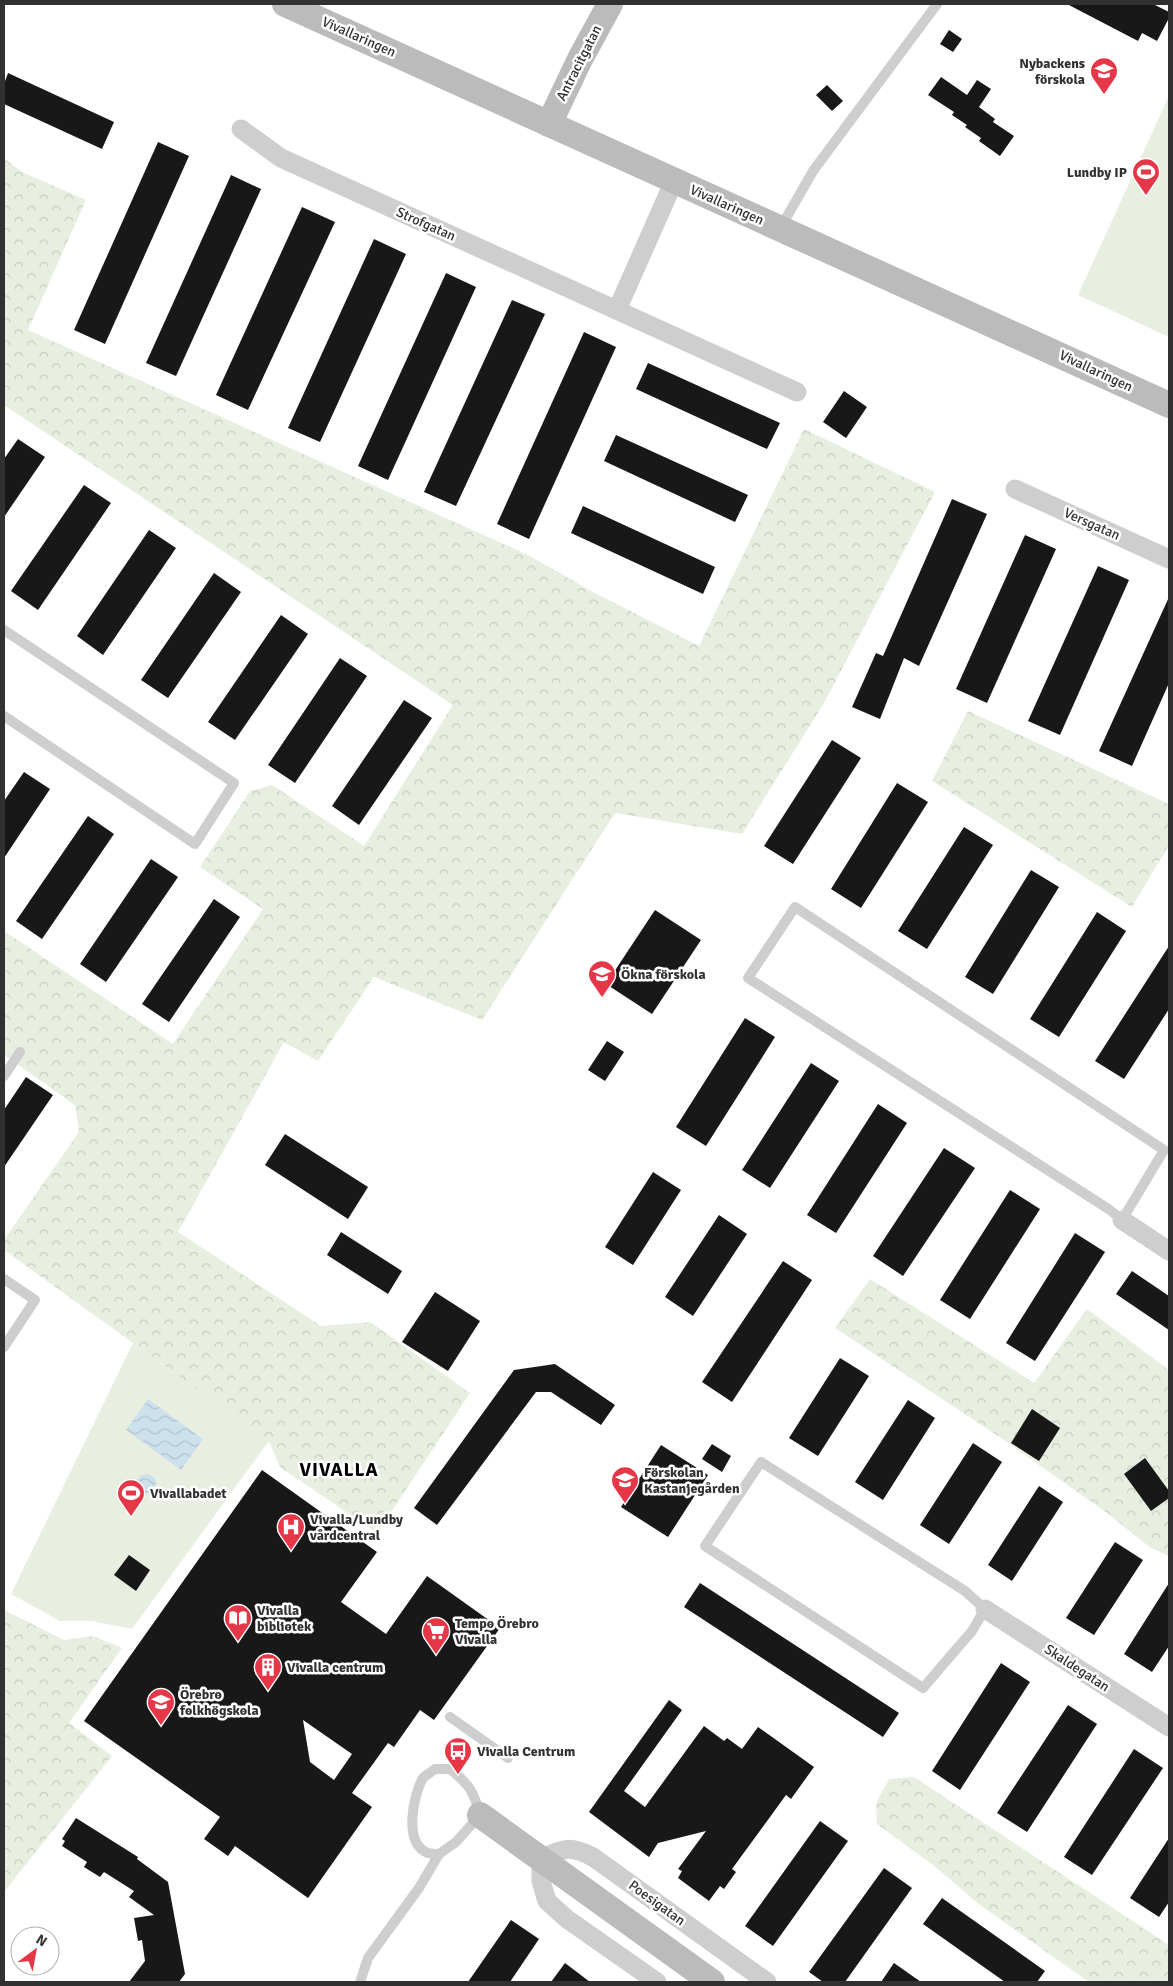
<svg xmlns="http://www.w3.org/2000/svg" width="1173" height="1986" viewBox="0 0 1173 1986" font-family="Signika,sans-serif">
  <style>
    .park { fill: url(#park-crowns) }
    .garden { fill: #e8eee0 }
    .water { fill: url(#water-waves) }
    .building { fill: #181818; fill-rule: evenodd }
    .lines { fill: none; stroke-linecap: round; stroke-linejoin: round }
    .lane { stroke: #cecece; stroke-width: 10 }
    .street { stroke: #cecece; stroke-width: 19 }
    .secondary { stroke: #bbb; stroke-width: 26 }
    .labels { text-anchor: middle; dominant-baseline: central; stroke-width: 5; stroke-linejoin: round; paint-order: stroke }
    .street-label { font-size: 14px; fill: #313131; stroke: #fff }
    .poi-label { font-size: 14px; font-weight: bold; fill: #313131; stroke: #fff; text-anchor: start }
    .district-label { font-size: 19px; font-weight: bold; letter-spacing: 1px; fill: #000; stroke: #fff }
  </style>
  <defs>
    <pattern id="park-crowns" width="20" height="18" patternUnits="userSpaceOnUse" patternTransform="scale(1.25)"><rect width="20" height="18" fill="#e8eee0"/><path d="M2 6a3 3 0 1 1 6 0M12 15a3 3 0 1 1 6 0" fill="none" stroke="#c7cdc1"/></pattern>
    <pattern id="water-waves" width="16" height="10" patternUnits="userSpaceOnUse" patternTransform="scale(1.25)"><rect width="16" height="10" fill="#cde1ed"/><path d="M0 5q4-4 8 0t8 0" fill="none" stroke="#b0c2cc"/></pattern>
  </defs>
  <rect width="100%" height="100%" fill="#fff"/>
  <g class="park">
    <polygon points="4,158 20,171 86,200 28,330 528,555 593,592 699,646 804,429 935,492 824,703 742,834 615,813 482,1020 374,977 318,1061 284,1042 178,1232 321,1326 370,1322 470,1393 377,1533 280,1467 269,1441 4,1250 4,1240 79,1132 75,1105 4,1055 4,931 173,1044 263,909 200,867 250,791 272,785 364,846 453,705 4,405"/>
    <polygon points="968,711 1169,804 1169,845 1132,907 932,781"/>
    <polygon points="870,1279 1034,1383 1087,1309 1169,1370 1169,1556 1151,1548 1107,1513 1007,1442 835,1328"/>
    <polygon points="4,1610 64,1640 93,1636 122,1648 69,1723 112,1756 4,1892"/>
    <polygon points="914,1777 1169,1945 1169,1982 1089,1982 980,1905 933,1865 877,1824 876,1803 889,1779"/>
  </g>
  <g class="garden">
    <polygon points="1169,96 1169,337 1078,295"/>
    <polygon points="133,1343 269,1441 132,1629 92,1621 60,1621 11,1594"/>
  </g>
  <g class="water">
    <polygon points="148,1399 203,1439 181,1470 126,1430"/>
    <circle cx="146" cy="1484" r="10"/>
  </g>
  <g class="building">
    <polygon points="1067,4 1153,4 1169,12 1169,18 1157,41 1142,33 1138,41"/>
    <polygon points="949,30 962,39 953,52 940,44"/>
    <polygon points="8,73 114,122 102,149 4,104 4,84"/>
    <polygon points="941,77 967,95 977,80 991,89 979,107 995,119 993,122 1014,136 1000,156 979,141 981,138 965,127 967,125 952,115 954,112 928,95"/>
    <polygon points="827,85 843,101 832,111 816,95"/>
    <polygon points="158,142 189,156 105,344 74,330"/>
    <polygon points="231,175 261,189 176,376 146,363"/>
    <polygon points="302,207 335,222 248,410 216,395"/>
    <polygon points="374,239 406,254 320,442 288,428"/>
    <polygon points="446,273 476,287 388,480 358,466"/>
    <polygon points="512,300 545,314 456,506 424,492"/>
    <polygon points="584,332 616,347 529,539 497,524"/>
    <polygon points="648,363 780,423 767,449 636,389"/>
    <polygon points="844,391 867,407 846,438 823,422"/>
    <polygon points="616,435 748,495 735,522 604,461"/>
    <polygon points="18,439 45,457 4,517 4,459"/>
    <polygon points="84,485 111,503 38,610 11,591"/>
    <polygon points="952,499 987,514 919,666 904,658 880,719 852,707 876,653 883,656"/>
    <polygon points="583,506 715,567 703,594 571,533"/>
    <polygon points="149,530 176,548 103,655 77,636"/>
    <polygon points="1025,535 1056,549 987,703 956,689"/>
    <polygon points="1098,566 1129,580 1060,735 1028,721"/>
    <polygon points="214,573 241,592 168,698 141,680"/>
    <polygon points="1169,597 1169,683 1132,766 1099,751"/>
    <polygon points="281,615 308,634 235,740 208,722"/>
    <polygon points="340,658 367,676 295,783 268,765"/>
    <polygon points="404,700 432,718 359,825 332,806"/>
    <polygon points="832,740 861,758 793,864 764,846"/>
    <polygon points="24,772 50,789 4,858 4,801"/>
    <polygon points="897,783 928,802 861,908 831,889"/>
    <polygon points="88,816 114,834 42,939 16,921"/>
    <polygon points="964,827 993,845 927,949 898,931"/>
    <polygon points="151,859 178,877 106,982 80,964"/>
    <polygon points="1031,870 1059,887 993,994 965,977"/>
    <polygon points="214,899 240,917 169,1022 142,1004"/>
    <polygon points="655,910 701,940 652,1014 606,984"/>
    <polygon points="1097,912 1126,931 1059,1037 1030,1019"/>
    <polygon points="1169,946 1169,1009 1124,1079 1095,1061"/>
    <polygon points="745,1018 775,1037 706,1146 676,1127"/>
    <polygon points="607,1041 624,1052 605,1081 588,1070"/>
    <polygon points="811,1063 839,1081 770,1188 742,1170"/>
    <polygon points="26,1077 53,1095 4,1167 4,1110"/>
    <polygon points="878,1104 907,1123 836,1233 807,1215"/>
    <polygon points="285,1134 368,1187 348,1219 265,1165"/>
    <polygon points="944,1148 975,1168 903,1276 873,1256"/>
    <polygon points="653,1172 681,1190 633,1265 605,1247"/>
    <polygon points="1010,1190 1040,1209 970,1319 940,1300"/>
    <polygon points="719,1215 747,1234 693,1316 665,1297"/>
    <polygon points="341,1232 402,1271 388,1294 327,1255"/>
    <polygon points="1075,1233 1105,1252 1035,1361 1006,1343"/>
    <polygon points="783,1261 812,1280 732,1402 702,1382"/>
    <polygon points="1132,1271 1169,1296 1169,1330 1116,1294"/>
    <polygon points="435,1292 480,1321 448,1371 402,1342"/>
    <polygon points="840,1358 869,1376 818,1456 789,1438"/>
    <polygon points="555,1364 615,1405 601,1425 551,1392 536,1392 437,1525 414,1508 514,1370"/>
    <polygon points="908,1400 935,1418 883,1500 855,1482"/>
    <polygon points="1032,1409 1060,1428 1039,1461 1011,1443"/>
    <polygon points="973,1443 1002,1462 949,1544 920,1525"/>
    <polygon points="712,1444 731,1456 722,1472 702,1459"/>
    <polygon points="661,1445 708,1475 668,1537 621,1507"/>
    <polygon points="1145,1458 1169,1491 1169,1498 1151,1511 1124,1474"/>
    <path d="M 262,1470 L 377,1552 L 341,1602 L 386,1634 L 427,1576 L 500,1628 L 434,1720 L 420,1710 L 394,1747 L 388,1743 L 352,1793 L 372,1807 L 308,1898 L 235,1846 L 228,1856 L 204,1839 L 220,1817 L 84,1721 ZM 303,1720 L 352,1754 L 334,1780 L 310,1762 Z"/>
    <polygon points="1039,1486 1063,1502 1012,1581 988,1565"/>
    <polygon points="1115,1542 1143,1560 1094,1635 1066,1618"/>
    <polygon points="129,1555 150,1570 136,1591 114,1575"/>
    <polygon points="700,1583 899,1713 883,1737 684,1607"/>
    <polygon points="1169,1583 1169,1646 1152,1672 1124,1654"/>
    <polygon points="1001,1663 1030,1682 960,1790 932,1771"/>
    <polygon points="669,1700 682,1710 624,1791 645,1807 704,1726 724,1741 727,1738 742,1749 758,1727 814,1767 791,1799 786,1795 732,1869 736,1872 724,1889 720,1886 709,1901 678,1878 682,1871 678,1869 706,1831 658,1843 649,1857 589,1812"/>
    <polygon points="1068,1705 1097,1724 1027,1832 997,1813"/>
    <polygon points="1134,1749 1163,1768 1092,1875 1064,1857"/>
    <polygon points="76,1818 138,1857 137,1859 168,1882 185,1974 179,1982 129,1982 145,1961 142,1940 138,1941 134,1918 154,1915 129,1897 134,1891 104,1872 100,1877 84,1867 87,1862 62,1846 65,1841 62,1839"/>
    <polygon points="820,1821 848,1841 773,1946 745,1926"/>
    <polygon points="1169,1838 1169,1902 1159,1917 1130,1898"/>
    <polygon points="884,1868 912,1888 845,1982 823,1982 809,1972"/>
    <polygon points="942,1898 1045,1971 1037,1982 1005,1982 923,1924"/>
    <polygon points="511,1920 539,1939 510,1982 468,1982"/>
    <polygon points="565,1963 590,1982 551,1982"/>
    <polygon points="894,1963 921,1982 881,1982"/>
  </g>
  <g class="lines">
    <g class="lane">
      <polyline points="781,227 813,171 937,4"/>
      <polyline points="4,630 234,783 195,844 4,716"/>
      <polygon points="795,907 1164,1150 1122,1220 1110,1210 748,978"/>
      <polyline points="4,1076 20,1052"/>
      <polyline points="4,1279 35,1300 4,1347"/>
      <polygon points="761,1462 965,1591 985,1609 972,1631 923,1688 705,1546"/>
      <polyline points="450,1717 508,1758"/>
      <path d="M 435,1769 L 450,1769 C 469,1784 474,1792 480,1815 L 456,1842 L 439,1854 C 436,1854 431,1854 428,1853 C 403,1844 413,1795 423,1778 C 426,1775 432,1772 435,1769 Z"/>
      <polyline points="360,1982 368,1958 419,1888 439,1854"/>
    </g>
    <g class="street">
      <polyline points="241,129 281,158 797,392"/>
      <polyline points="617,310 674,181"/>
      <polyline points="1015,489 1169,559"/>
      <polyline points="1122,1220 1169,1251"/>
      <polyline points="985,1609 1169,1727"/>
      <path d="M 657,1982 L 567,1919 L 547,1901 L 541,1881 L 541,1859 C 564,1848 570,1845 593,1857 L 767,1982"/>
    </g>
    <g class="secondary">
      <polyline points="285,4 1169,405"/>
      <polyline points="549,124 580,59 610,4"/>
      <polyline points="480,1815 712,1982"/>
    </g>
  </g>
  <defs>
    <g id="school-pin" transform="scale(1.4375)"><path d="M0 17L-7.5 6A9.5 9.5 0 1 1 7.5 6Z" fill="#e53747" stroke="#fff"/><path d="M0-5L7-2L0 1L-7-2ZM-4 1L0 2.5L4 1V4Q0 6-4 4Z" fill="#fff"/></g>
    <g id="stadium-pin" transform="scale(1.4375)"><path d="M0 17L-7.5 6A9.5 9.5 0 1 1 7.5 6Z" fill="#e53747" stroke="#fff"/><path d="M0-5a6.5 5 0 1 0 0 10a6.5 5 0 1 0 0-10ZM-3.5-1.8h7v3.6h-7Z" fill="#fff"/></g>
    <g id="hospital-pin" transform="scale(1.4375)"><path d="M0 17L-7.5 6A9.5 9.5 0 1 1 7.5 6Z" fill="#e53747" stroke="#fff"/><path d="M-5-5h3v3.5h4V-5h3V5h-3V1.5h-4V5h-3Z" fill="#fff"/></g>
    <g id="library-pin" transform="scale(1.4375)"><path d="M0 17L-7.5 6A9.5 9.5 0 1 1 7.5 6Z" fill="#e53747" stroke="#fff"/><path d="M-6-4Q-3-5.5-.7-3.5V5Q-3 3-6 4ZM6-4Q3-5.5 .7-3.5V5Q3 3 6 4Z" fill="#fff"/></g>
    <g id="supermarket-pin" transform="scale(1.4375)"><path d="M0 17L-7.5 6A9.5 9.5 0 1 1 7.5 6Z" fill="#e53747" stroke="#fff"/><path d="M-6-5.5h2.5l.6 2H6L4.5 2H-2.5L-4.4-4H-6ZM-1.5 3.2a1.3 1.3 0 1 0 .1 0ZM3 3.2a1.3 1.3 0 1 0 .1 0Z" fill="#fff"/></g>
    <g id="building-pin" transform="scale(1.4375)"><path d="M0 17L-7.5 6A9.5 9.5 0 1 1 7.5 6Z" fill="#e53747" stroke="#fff"/><path d="M-4-6H4V6H1V3H-1V6H-4ZM-2.5-4.3h1.7v1.8h-1.7ZM.8-4.3h1.7v1.8H.8ZM-2.5-1h1.7V.8h-1.7ZM.8-1h1.7V.8H.8Z" fill="#fff"/></g>
    <g id="university-pin" transform="scale(1.4375)"><path d="M0 17L-7.5 6A9.5 9.5 0 1 1 7.5 6Z" fill="#e53747" stroke="#fff"/><path d="M0-5L7-2L0 1L-7-2ZM-4 1L0 2.5L4 1V4Q0 6-4 4Z" fill="#fff"/></g>
    <g id="bus-pin" transform="scale(1.4375)"><path d="M0 17L-7.5 6A9.5 9.5 0 1 1 7.5 6Z" fill="#e53747" stroke="#fff"/><path d="M-5-6H5V4H4V6H2V4H-2V6H-4V4H-5ZM-3.5-4V0h7V-4ZM-3.5 1.2v1.5H-2V1.2ZM2 1.2v1.5H3.5V1.2Z" fill="#fff"/></g>
  </defs>
  <g fill-rule="evenodd">
    <use href="#school-pin" x="1104" y="71"/>
    <use href="#stadium-pin" x="1146" y="172"/>
    <use href="#school-pin" x="602" y="974"/>
    <use href="#school-pin" x="625" y="1480"/>
    <use href="#stadium-pin" x="131" y="1493"/>
    <use href="#hospital-pin" x="291" y="1527"/>
    <use href="#library-pin" x="238" y="1618"/>
    <use href="#supermarket-pin" x="436" y="1631"/>
    <use href="#building-pin" x="268" y="1667"/>
    <use href="#university-pin" x="161" y="1702"/>
    <use href="#bus-pin" x="458" y="1751"/>
  </g>
  <g class="labels">
    <g class="street-label">
      <text transform="translate(359 37) rotate(24)">Vivallaringen</text>
      <text transform="translate(579 63) rotate(-63)">Antracitgatan</text>
      <text transform="translate(727 205) rotate(24)">Vivallaringen</text>
      <text transform="translate(426 224) rotate(24)">Strofgatan</text>
      <text transform="translate(1096 371) rotate(25)">Vivallaringen</text>
      <text transform="translate(1092 524) rotate(24)">Versgatan</text>
      <text transform="translate(1077 1668) rotate(33)">Skaldegatan</text>
      <text transform="translate(657 1903) rotate(36)">Poesigatan</text>
    </g>
    <g class="poi-label">
      <text x="1085" y="63" text-anchor="end">Nybackens<tspan x="1085" dy="16">förskola</tspan></text>
      <text x="1127" y="172" text-anchor="end">Lundby IP</text>
      <text x="621" y="974">Ökna förskola</text>
      <text x="644" y="1472">Förskolan<tspan x="644" dy="16">Kastanjegården</tspan></text>
      <text x="150" y="1493">Vivallabadet</text>
      <text x="310" y="1519">Vivalla/Lundby<tspan x="310" dy="16">vårdcentral</tspan></text>
      <text x="257" y="1610">Vivalla<tspan x="257" dy="16">bibliotek</tspan></text>
      <text x="455" y="1623">Tempo Örebro<tspan x="455" dy="16">Vivalla</tspan></text>
      <text x="287" y="1667">Vivalla centrum</text>
      <text x="180" y="1694">Örebro<tspan x="180" dy="16">folkhögskola</tspan></text>
      <text x="477" y="1751">Vivalla Centrum</text>
    </g>
    <g class="district-label">
      <text x="339" y="1470">VIVALLA</text>
    </g>
  </g>
  <rect width="1173" height="1986" fill="none" stroke="#313131" stroke-width="10"/>
  <g transform="translate(35 1951) rotate(32)"><circle r="24" fill="#ffffff" stroke="#adadad"/>
  <path d="M0-4L9 19L0 12L-9 19Z" fill="#e53747"/>
  <text y="-8" font-size="14" font-weight="bold" text-anchor="middle" fill="#313131">N</text>
  </g>
</svg>
